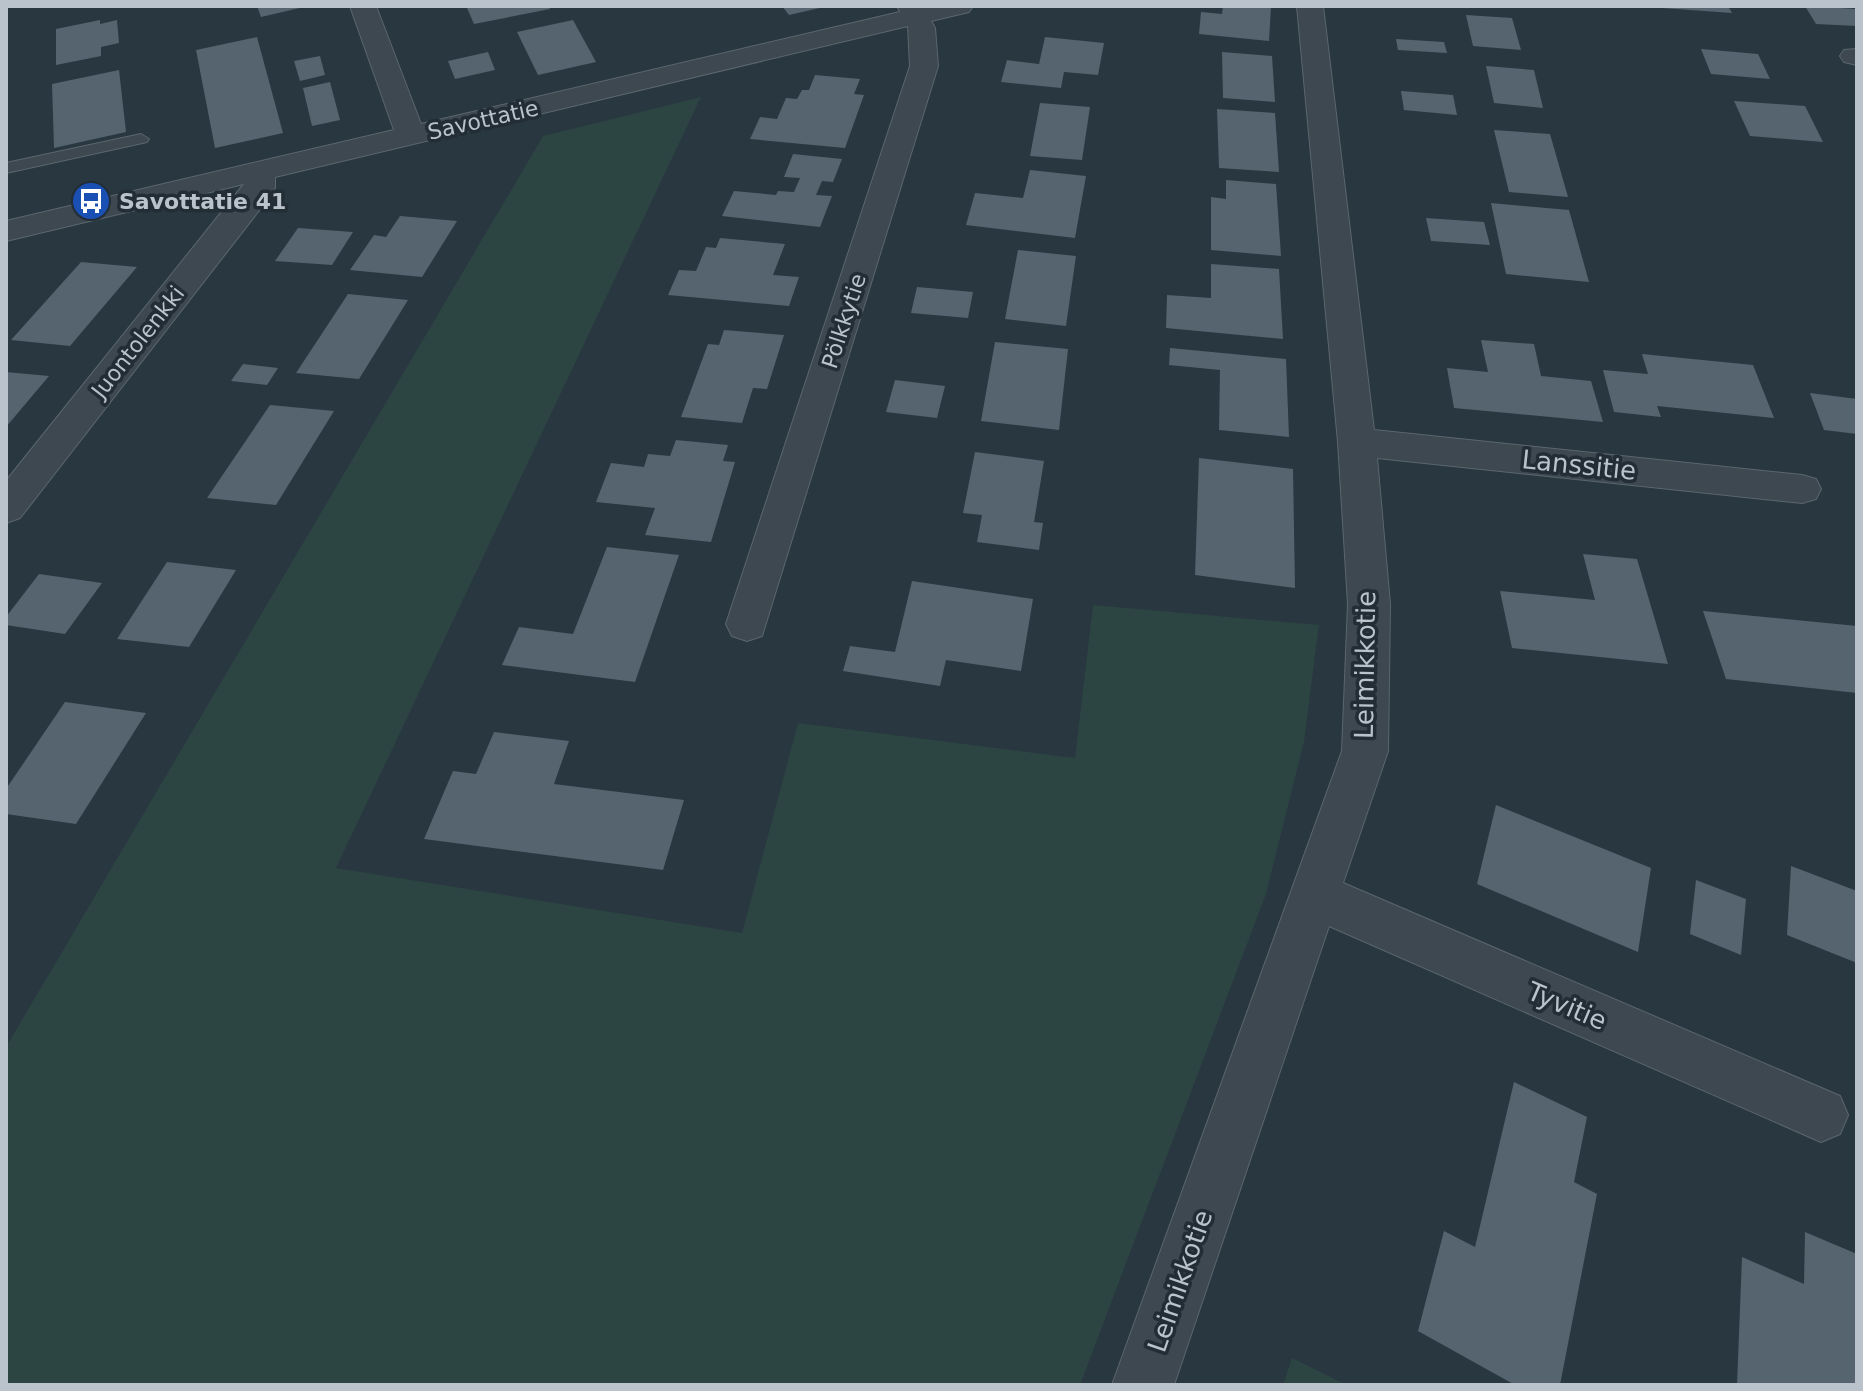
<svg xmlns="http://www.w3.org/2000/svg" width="1863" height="1391" viewBox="0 0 1863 1391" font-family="'DejaVu Sans',sans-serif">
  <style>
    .green { fill: #2c4442 }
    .building { fill: #55646e }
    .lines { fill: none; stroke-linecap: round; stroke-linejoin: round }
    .lane-casing { stroke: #5b666e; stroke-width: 2 }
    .street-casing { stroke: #5b666e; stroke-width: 2 }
    .lane { fill: #3d4851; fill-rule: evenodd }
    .street { fill: #3d4851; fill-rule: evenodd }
    .labels { text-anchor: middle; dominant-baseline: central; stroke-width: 7; stroke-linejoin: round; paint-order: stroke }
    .far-street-label { font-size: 22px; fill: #bac3cb; stroke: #222d36 }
    .far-poi-label { font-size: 22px; font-weight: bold; fill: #bac3cb; stroke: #222d36; text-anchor: start }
    .street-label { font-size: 26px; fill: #bac3cb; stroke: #222d36 }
  </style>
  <rect width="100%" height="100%" fill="#293741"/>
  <g class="green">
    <polygon points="701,97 336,868 742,933 798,723 1075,758 1093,605 1319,625 1304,742 1266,894 1080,1385 6,1385 6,1047 543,136"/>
    <polygon points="1292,1358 1347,1385 1283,1385"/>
  </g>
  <g class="building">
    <polygon points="257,6 304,6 304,7 261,17"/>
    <polygon points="476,6 549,6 550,9 474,24 467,8"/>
    <polygon points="782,6 823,6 824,7 789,15"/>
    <polygon points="1223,6 1271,6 1269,41 1199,34 1201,12 1222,14"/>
    <polygon points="1662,6 1728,6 1732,13 1662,8"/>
    <polygon points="1805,6 1857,9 1857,26 1816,24"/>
    <polygon points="1466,15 1512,18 1521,50 1473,46"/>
    <polygon points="100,20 100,24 117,20 119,43 101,47 101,56 56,65 56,29"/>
    <polygon points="573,20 596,62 538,75 517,32"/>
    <polygon points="257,37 283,133 215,148 196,50"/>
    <polygon points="1045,37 1104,43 1098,75 1064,72 1061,88 1001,82 1007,60 1039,64"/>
    <polygon points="1396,39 1444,42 1447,53 1398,50"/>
    <polygon points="1701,49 1758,54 1770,79 1711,74"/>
    <polygon points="488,52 495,70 455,79 448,61"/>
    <polygon points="1222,52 1272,56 1275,102 1223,98"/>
    <polygon points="320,56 325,75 300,81 294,61"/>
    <polygon points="1486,66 1534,70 1543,108 1494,103"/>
    <polygon points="119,70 126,132 54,148 52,84"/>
    <polygon points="815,75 860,79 854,94 864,95 845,148 750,139 760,117 777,119 786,98 797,99 802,90 809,90"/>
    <polygon points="330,82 340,120 312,126 303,88"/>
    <polygon points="1401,91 1453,95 1457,115 1404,110"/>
    <polygon points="1734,101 1805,106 1823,142 1750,136"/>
    <polygon points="1040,103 1090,107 1082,160 1030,156"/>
    <polygon points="1217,109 1275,113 1279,172 1219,168"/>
    <polygon points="1494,130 1550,134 1568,197 1509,192"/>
    <polygon points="793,154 842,159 833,182 822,181 816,195 832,196 820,227 722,216 734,191 776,195 778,191 794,192 800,178 784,177"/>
    <polygon points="1030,170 1086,176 1075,238 966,225 975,193 1023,198"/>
    <polygon points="1226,180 1276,184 1281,256 1211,250 1211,197 1226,199"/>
    <polygon points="1491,203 1569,210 1589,282 1506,274"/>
    <polygon points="400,216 457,221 422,277 350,270 374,235 386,237"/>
    <polygon points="1426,218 1484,222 1490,245 1431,241"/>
    <polygon points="298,228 353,232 332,265 275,261"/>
    <polygon points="720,238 785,244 773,275 799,277 789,306 668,295 679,270 696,271 706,247 716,248"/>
    <polygon points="1018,250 1076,256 1066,326 1005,319"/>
    <polygon points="81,262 137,267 70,346 11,340"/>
    <polygon points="1211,264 1279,269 1283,339 1166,328 1167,295 1211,298"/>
    <polygon points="917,287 973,292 968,318 911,313"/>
    <polygon points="348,294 408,300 359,379 296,373"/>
    <polygon points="724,330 784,335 767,389 753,388 742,423 681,417 708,344 719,345"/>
    <polygon points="1481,340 1534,344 1541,376 1591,381 1603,422 1454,408 1447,368 1488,372"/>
    <polygon points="995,342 1068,349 1059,430 981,421"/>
    <polygon points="1170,348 1286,359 1289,437 1219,430 1220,370 1169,365"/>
    <polygon points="1642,354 1753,365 1774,418 1657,406 1661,417 1614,412 1603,370 1648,374"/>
    <polygon points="243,364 278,368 267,385 231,381"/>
    <polygon points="6,372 49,376 6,427"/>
    <polygon points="895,380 945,386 937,418 886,412"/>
    <polygon points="1810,393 1857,399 1857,434 1824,430"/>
    <polygon points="270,405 334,411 276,505 207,498"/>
    <polygon points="676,440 728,445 723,461 735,462 711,542 645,535 655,508 596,502 611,463 644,467 648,454 670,456"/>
    <polygon points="975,452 1044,461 1034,522 1043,523 1039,550 977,542 982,515 963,513"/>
    <polygon points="1199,458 1293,469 1295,588 1195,575"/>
    <polygon points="607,547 679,555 635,682 502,665 519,627 573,634"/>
    <polygon points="1583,554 1637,559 1668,664 1512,648 1500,591 1595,600"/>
    <polygon points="167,562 236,570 189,647 117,639"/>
    <polygon points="39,574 102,583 65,634 6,625 6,617"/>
    <polygon points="912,581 1033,599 1021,671 946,660 940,686 843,671 850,646 895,652"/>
    <polygon points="1703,611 1857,626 1857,693 1726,679"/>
    <polygon points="65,702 146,713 76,824 6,814 6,789"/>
    <polygon points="494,732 569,741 554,784 684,800 663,870 424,839 453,771 476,774"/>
    <polygon points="1496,805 1651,868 1638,952 1477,884"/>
    <polygon points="1791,866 1857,891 1857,963 1787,935"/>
    <polygon points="1696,880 1746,899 1741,955 1690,934"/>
    <polygon points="1514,1082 1587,1117 1574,1182 1597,1194 1560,1385 1515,1385 1418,1331 1444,1231 1475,1247"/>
    <polygon points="1805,1232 1857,1254 1857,1385 1737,1385 1742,1257 1804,1284"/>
  </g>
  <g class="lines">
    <g class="lane-casing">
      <polygon id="lane" points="141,134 149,139 147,142 6,173 6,163"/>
    </g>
    <g class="street-casing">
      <g id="street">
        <polygon points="350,6 376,6 421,124 900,12 897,6 973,6 969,12 931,21 935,28 938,66 762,636 747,641 732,636 726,624 910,66 908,26 275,177 275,188 271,195 20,518 6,523 6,481 244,184 6,241 6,221 394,130"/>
        <polygon points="1297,6 1323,6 1374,430 1802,475 1816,479 1821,489 1816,499 1802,503 1377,458 1390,604 1388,751 1343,883 1840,1096 1848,1115 1840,1134 1821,1142 1329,926 1174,1385 1112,1385 1342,751 1348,604 1338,442"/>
        <polygon points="1857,49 1857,65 1844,62 1840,56 1844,50"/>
      </g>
    </g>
    <use href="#lane" class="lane"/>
    <use href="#street" class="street"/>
  </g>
  <defs>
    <g id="bus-disc" transform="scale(2)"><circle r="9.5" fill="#1a4fb4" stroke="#222d36"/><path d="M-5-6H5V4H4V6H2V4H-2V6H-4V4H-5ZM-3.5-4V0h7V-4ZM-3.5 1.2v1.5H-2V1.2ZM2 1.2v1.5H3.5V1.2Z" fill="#fff"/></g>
  </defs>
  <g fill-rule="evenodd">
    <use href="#bus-disc" x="91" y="201"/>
  </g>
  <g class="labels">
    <g class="far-street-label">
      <text transform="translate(483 120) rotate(-13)">Savottatie</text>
      <text transform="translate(844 321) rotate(-72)">Pölkkytie</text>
      <text transform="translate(138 342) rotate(-52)">Juontolenkki</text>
    </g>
    <g class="far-poi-label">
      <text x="119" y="201">Savottatie 41</text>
    </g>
    <g class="street-label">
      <text transform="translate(1579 465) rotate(6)">Lanssitie</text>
      <text transform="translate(1365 665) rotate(-89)">Leimikkotie</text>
      <text transform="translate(1567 1006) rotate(23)">Tyvitie</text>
      <text transform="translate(1180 1281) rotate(-71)">Leimikkotie</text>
    </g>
  </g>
  <rect width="1863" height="1391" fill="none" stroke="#bac3cb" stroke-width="16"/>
</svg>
